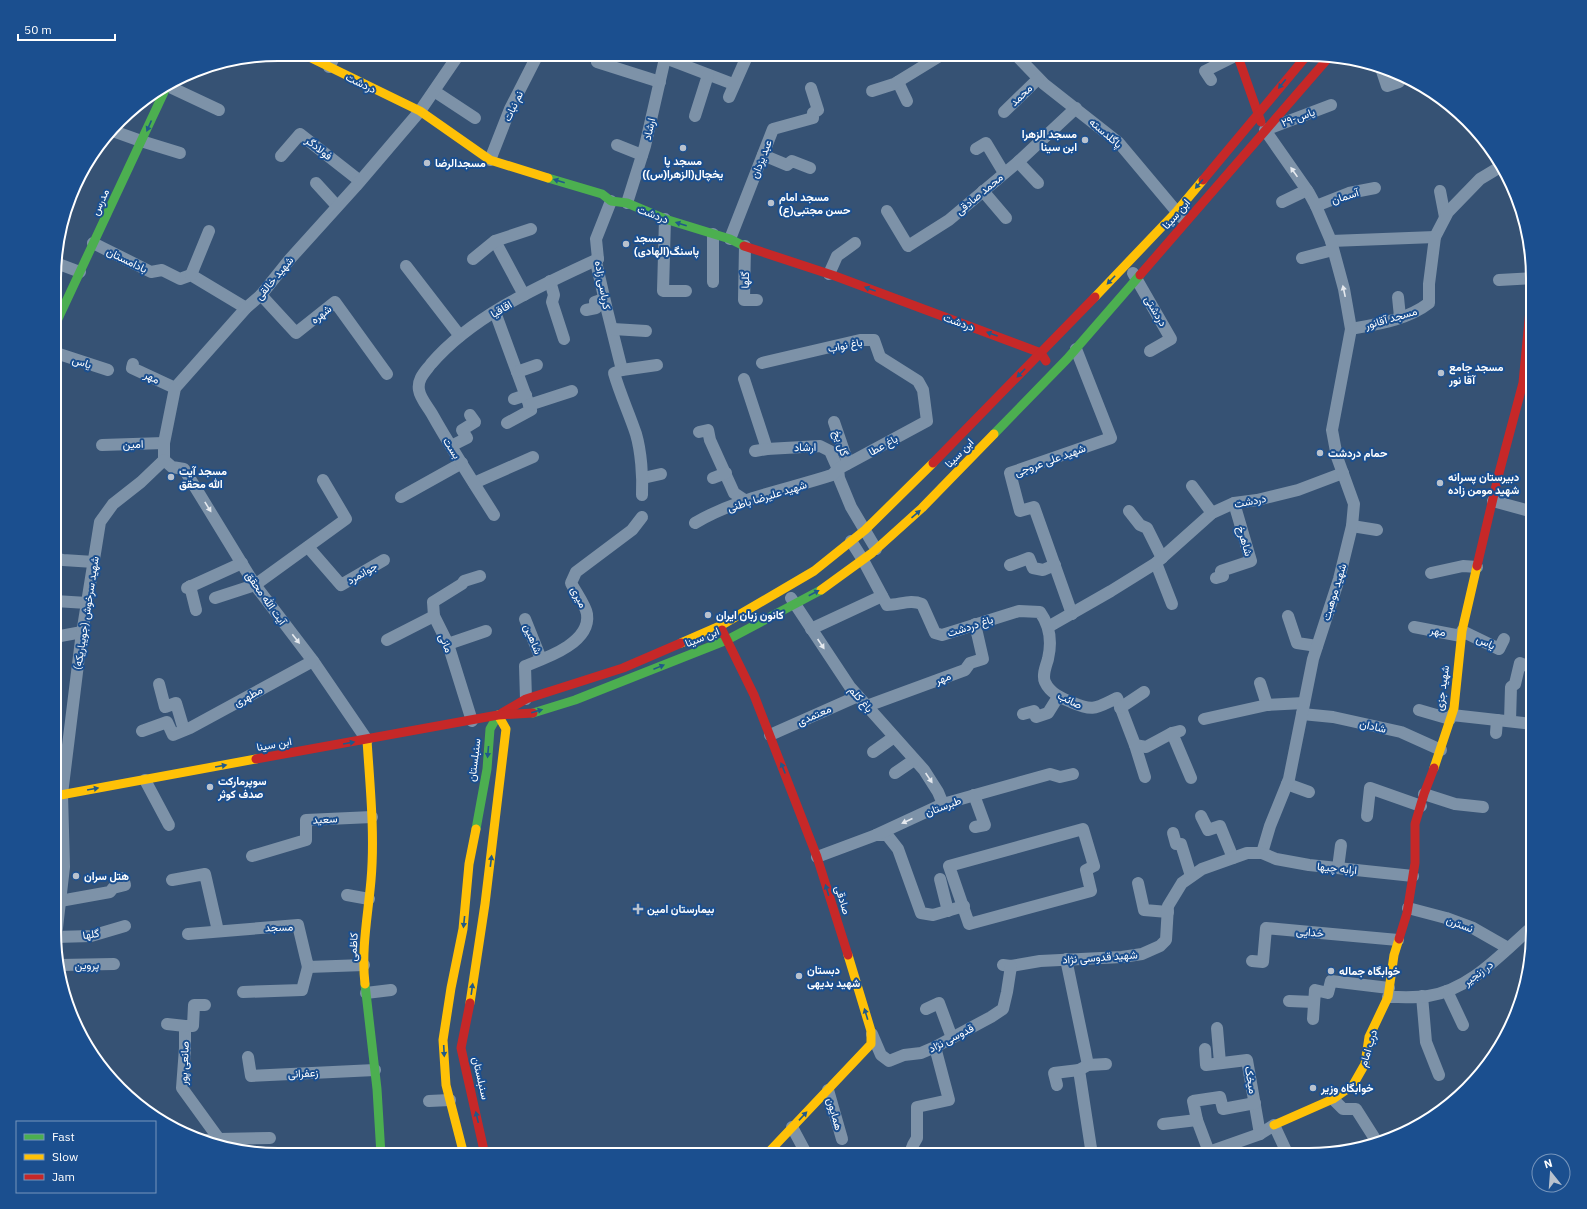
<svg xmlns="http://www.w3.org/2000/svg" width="1587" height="1209" viewBox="0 0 1587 1209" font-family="'IBM Plex Sans',Vazirmatn,sans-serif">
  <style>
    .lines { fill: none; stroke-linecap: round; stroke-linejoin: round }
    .street { stroke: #7d92a8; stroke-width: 12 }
    .fast { stroke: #4caf50; stroke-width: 9 }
    .slow { stroke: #ffc107; stroke-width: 9 }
    .jam { stroke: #c62828; stroke-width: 9 }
    .oneway { fill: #205989 }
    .oneway2 { fill: #e5e9ee }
    .poi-dot { fill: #b9c2ce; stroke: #1b4f8f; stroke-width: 1.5 }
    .labels { text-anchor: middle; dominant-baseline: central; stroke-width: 4; stroke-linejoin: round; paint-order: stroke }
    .street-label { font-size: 11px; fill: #fff; stroke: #1b4f8f }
    .poi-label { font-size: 11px; font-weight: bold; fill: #fff; stroke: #1b4f8f; text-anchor: start }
    .rim { fill: none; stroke: #fff; stroke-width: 2 }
  </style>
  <rect width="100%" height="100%" fill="#365274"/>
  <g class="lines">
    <g class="street">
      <polyline points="1015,54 1044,84 1119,143 1182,218"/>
      <polyline points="665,58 733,84"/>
      <polyline points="597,62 660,82"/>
      <polyline points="329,67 336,54"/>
      <polyline points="1381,68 1387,86 1399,82"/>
      <polyline points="1211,80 1205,71 1237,55"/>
      <polyline points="898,82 907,101"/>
      <polyline points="170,87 219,110"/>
      <polyline points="434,91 475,118"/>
      <polyline points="872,91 894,84 943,54"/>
      <polyline points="729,97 748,54"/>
      <polyline points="1004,112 1038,79"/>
      <polyline points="695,116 708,75"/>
      <polyline points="113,131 141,141 180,153"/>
      <polyline points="617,145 642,155"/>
      <polyline points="976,149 986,143 1004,173"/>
      <polyline points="763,155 787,165 792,161 810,168"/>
      <polyline points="281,156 300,134 360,181"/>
      <polyline points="490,160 510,109 538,54"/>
      <polyline points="1018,162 1038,183"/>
      <polyline points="316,183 337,206"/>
      <polyline points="983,191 1006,218"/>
      <polyline points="1440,191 1445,217"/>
      <polyline points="611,201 596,239 598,259 596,262 607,310 622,370"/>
      <polyline points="1282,202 1307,190"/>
      <polyline points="627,203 645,146 666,54"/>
      <polyline points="1316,206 1349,193 1375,188"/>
      <polyline points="887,211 908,246 949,220 1018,162 1076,108"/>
      <polyline points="665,219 663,291 686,291"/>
      <polyline points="730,239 773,129 813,118 813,113 818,110 811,88"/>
      <polyline points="495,241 524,295"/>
      <polyline points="1331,241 1435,237"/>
      <polyline points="93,243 151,272 162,270 180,279 191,275 246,308"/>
      <polyline points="745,246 744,300 757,300"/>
      <polyline points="1302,258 1333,250"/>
      <polyline points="473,259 495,241 531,229"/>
      <polyline points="56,263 80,272"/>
      <polyline points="406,266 460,336"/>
      <polyline points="1133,273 1171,339 1150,351"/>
      <polyline points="829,274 837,256 855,243"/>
      <polyline points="191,275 209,231"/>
      <polyline points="1499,280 1533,278"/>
      <polyline points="550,281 554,295 552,302 564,339"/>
      <polyline points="713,282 713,234"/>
      <polyline points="261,295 296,333 335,302 387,374"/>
      <polyline points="1398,297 1400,317"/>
      <polyline points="586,310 596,308 595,302 604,299"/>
      <polyline points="495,312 531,410 507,423"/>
      <polyline points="613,329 646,331"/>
      <path d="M 1351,329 C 1378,324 1407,320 1429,303 L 1429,284 L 1435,237 L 1448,212 L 1480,179 L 1500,167"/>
      <polyline points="56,353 108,370"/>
      <polyline points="133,364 132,368 175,388"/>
      <polyline points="517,372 537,365"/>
      <polyline points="744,379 767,449 820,446 830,451 838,469 839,478 851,507 876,549"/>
      <polyline points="514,399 526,395"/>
      <polyline points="529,405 572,391"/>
      <polyline points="834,422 846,457 847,464"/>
      <polyline points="699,432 708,430 710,440 734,493 746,501"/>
      <polyline points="102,445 164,443"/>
      <polyline points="451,446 467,438 462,430 475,422 470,415"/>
      <polyline points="755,451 767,449"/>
      <polyline points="164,460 164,443 175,388 246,308 261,295 290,259 356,186 420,111 459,54"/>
      <polyline points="164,460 172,467 184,469 255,585 313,661 367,740"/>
      <polyline points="643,478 661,474"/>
      <polyline points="713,478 726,473"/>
      <polyline points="474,483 533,457"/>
      <polyline points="1192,486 1212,513"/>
      <path d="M 642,495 C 643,477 641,451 636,434 C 629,413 620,394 614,373 L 622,370 L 657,365"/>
      <polyline points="401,497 462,463"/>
      <polyline points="1493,501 1533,512"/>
      <polyline points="1129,511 1140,525 1147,528 1162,558"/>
      <path d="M 494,515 C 473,482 451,448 432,414 C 428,407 420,398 419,390 C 417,379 425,372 431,364 C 473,315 540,286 598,259"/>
      <path d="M 695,523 C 737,498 786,490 832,475 L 838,469 L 927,421 L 923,390 L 918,381 L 880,357 L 874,340 L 860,340 L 762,363"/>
      <polyline points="1352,526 1377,530"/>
      <path d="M 851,541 L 863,560 L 887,605 C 900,605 910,599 922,604 L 935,633 L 942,635 L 1019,611 L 1040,612 C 1050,626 1052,642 1048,659 C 1046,666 1042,675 1045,682 C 1050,693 1061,698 1071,702 C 1094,712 1096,708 1117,698 L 1135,745 L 1146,747 L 1172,733 L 1180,731"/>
      <polyline points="308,547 341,585 384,560"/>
      <polyline points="55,558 63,560 94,562"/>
      <polyline points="1156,563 1172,604"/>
      <polyline points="1010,565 1029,558 1033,568 1043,570 1055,565"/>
      <polyline points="1431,573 1463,566 1477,567"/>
      <polyline points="1216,578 1223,576 1221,571 1251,561 1234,503"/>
      <polyline points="190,586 196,610"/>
      <polyline points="187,588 242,563"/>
      <polyline points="215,598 255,585 346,519 323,480"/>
      <polyline points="791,598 850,687 924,770 938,792 943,804"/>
      <polyline points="55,601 87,603"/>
      <polyline points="1072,614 1034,507 1020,511 1010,473 1111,438 1076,349"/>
      <polyline points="1288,616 1297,643 1317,646"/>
      <polyline points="525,619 541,659"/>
      <polyline points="1048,627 1111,591 1156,563 1212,513 1234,503 1257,500 1298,490 1343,473"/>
      <polyline points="1414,627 1461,636"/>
      <polyline points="811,629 882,596"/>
      <polyline points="1462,631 1499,649 1504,639"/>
      <polyline points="55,637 82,632"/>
      <polyline points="387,640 434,616"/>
      <polyline points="448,644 486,631"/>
      <polyline points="1260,683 1267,705"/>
      <polyline points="159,684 165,707 176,703 184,730"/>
      <path d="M 526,699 L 525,666 C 546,658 591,643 587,614 C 586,606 575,591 571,583 L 576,572 L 632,530 L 642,517"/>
      <polyline points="867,706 965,670 970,663 983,659 975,624"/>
      <polyline points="1120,708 1144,692"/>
      <polyline points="1419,710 1450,719"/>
      <polyline points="1023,714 1034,711 1036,717 1048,713 1058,697"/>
      <polyline points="1302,714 1333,717 1401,732 1441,750"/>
      <polyline points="1452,715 1533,724"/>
      <polyline points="1204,719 1267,705 1304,703"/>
      <polyline points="472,721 448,644 434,616 433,602 462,584 464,581 480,576"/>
      <polyline points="1510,721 1511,687 1515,684 1520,663 1533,668"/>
      <polyline points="142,731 167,722 173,735 190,728 313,661"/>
      <polyline points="1172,733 1191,778"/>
      <polyline points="1496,733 1497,720"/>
      <polyline points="770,735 858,696"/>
      <polyline points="1135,745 1145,777"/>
      <polyline points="873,752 894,737"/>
      <polyline points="895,773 914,760"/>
      <polyline points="145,780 169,825"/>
      <polyline points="1287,784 1309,792"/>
      <polyline points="1424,794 1455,804 1483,807"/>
      <polyline points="974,795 985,825 975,827"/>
      <polyline points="1201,816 1208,830 1220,826 1233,858"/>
      <polyline points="1367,816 1370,788 1421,806"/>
      <polygon points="1083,829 1094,866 1086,870 1091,891 969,924 949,866"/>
      <polyline points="1173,833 1176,844 1181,844 1191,876"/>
      <polyline points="876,835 887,835 898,849 921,913 933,915 964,906"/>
      <polyline points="1262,853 1270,826 1289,779 1313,659 1339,579 1352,526 1354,504 1337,457 1332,430 1351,329 1344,289 1331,241 1316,206 1309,193 1265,130 1331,105"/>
      <polyline points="252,856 306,840 306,820 372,817"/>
      <polyline points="817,857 876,835 943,804 1050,774 1060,777 1073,774"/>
      <polyline points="1338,868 1341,845"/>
      <polyline points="940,879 948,911"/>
      <polyline points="172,880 205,874 218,931"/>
      <polyline points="1138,883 1144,910 1168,912"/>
      <polyline points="347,895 369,899"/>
      <polyline points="60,901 110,892 113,888 125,885 123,878"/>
      <polyline points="1408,908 1446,918 1473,928 1508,948"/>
      <polyline points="188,934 298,925 308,967 364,965"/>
      <polyline points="56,937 91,936 125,926"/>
      <polyline points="55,945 64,867 62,794 81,640 100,522 113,504 141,482 164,460"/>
      <polyline points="1066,959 1088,1065"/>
      <polyline points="1252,961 1263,962 1266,928 1398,940"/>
      <polyline points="60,965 114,964"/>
      <polyline points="1003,965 1011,966 1040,961 1122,957 1142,954 1160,946 1166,940 1168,906 1182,883 1202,869 1247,853 1262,853 1276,859 1309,865 1413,876"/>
      <polyline points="1447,991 1463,1025"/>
      <polyline points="243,992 302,990 308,967"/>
      <polyline points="366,993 391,990"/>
      <polyline points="1422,996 1426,1042 1439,1075"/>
      <path d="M 1388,997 C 1401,997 1416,998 1428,996 C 1470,990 1502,953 1533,926"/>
      <polyline points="1289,1001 1314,1002"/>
      <polyline points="205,1005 194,1005 193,1026 185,1026 185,1048 182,1088 219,1139 207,1140 207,1141"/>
      <polyline points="926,1009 939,1003 952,1038"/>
      <polyline points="1313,1019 1315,990 1328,993 1331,981 1389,988"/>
      <polyline points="167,1024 185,1026"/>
      <polyline points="1217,1028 1220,1063"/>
      <polyline points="872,1034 881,1055 889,1061 904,1055 921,1053 935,1047 991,1017 1003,1009 1007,992 1011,966"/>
      <polyline points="1205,1049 1206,1065 1247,1060 1260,1134"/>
      <polyline points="248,1057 251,1076 375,1070"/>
      <polyline points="1079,1070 1092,1155"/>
      <polyline points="1057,1085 1054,1073 1079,1070 1088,1065 1106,1064"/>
      <polyline points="828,1090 842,1139"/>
      <polyline points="1333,1099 1343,1109 1356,1109 1377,1142"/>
      <polyline points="429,1101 450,1100"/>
      <polyline points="1163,1124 1197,1120"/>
      <polyline points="792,1127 807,1155"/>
      <polyline points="219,1139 270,1138"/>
      <polyline points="1209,1152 1197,1120 1193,1101 1220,1097 1223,1109 1255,1103"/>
      <polyline points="906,1155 910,1153 913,1145 917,1138 917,1107 949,1100 935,1047"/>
      <polyline points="1206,1155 1209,1152 1260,1134 1274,1125 1288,1155"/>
    </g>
    <g class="fast">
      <polyline points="548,178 602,194 611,201 627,203 665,219 730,239 744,246"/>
      <polyline points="56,323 165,90"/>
      <polyline points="994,434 1067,359 1140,275"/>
      <polyline points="533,713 575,700 727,640 821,590"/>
      <polyline points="476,829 487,769 490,729 498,715"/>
      <polyline points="365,984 377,1089 381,1155"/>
    </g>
    <g class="slow">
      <polyline points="303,54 420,111 490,160 548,178"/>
      <polyline points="1095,297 1177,211 1203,180"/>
      <polyline points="821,590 872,553 922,508 994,434"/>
      <polyline points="681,643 720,626 814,571 865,530 933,463"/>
      <polyline points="1434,768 1454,708 1462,631 1477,566"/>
      <polyline points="55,796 256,759"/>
      <path d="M 365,984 C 361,949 368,915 371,880 C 375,834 370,787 367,740"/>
      <polyline points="470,1003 485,904 506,729 498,715"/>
      <polyline points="1274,1125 1333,1099 1353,1085 1365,1064 1369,1037 1388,997 1394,955 1399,939"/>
      <polyline points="464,1155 446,1085 443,1040 451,988 463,929 469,864 476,829"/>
      <polyline points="766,1155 871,1044 871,1031 848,955"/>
    </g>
    <g class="jam">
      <polyline points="1237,54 1261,122"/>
      <polyline points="1203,180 1308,54"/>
      <polyline points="744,246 835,276 1041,353 1046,361"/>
      <polyline points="1140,275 1330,56"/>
      <polyline points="933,463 1095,297"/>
      <polyline points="1477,566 1499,473 1523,383 1533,278"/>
      <polyline points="722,630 754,695 817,857 848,955"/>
      <polyline points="502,713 526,699 623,668 681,643"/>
      <polyline points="256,759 498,715 533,713"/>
      <polyline points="1399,939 1407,913 1415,863 1415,824 1424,794 1434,768"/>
      <polyline points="470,1003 461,1048 485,1155"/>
    </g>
  </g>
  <defs><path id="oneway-solid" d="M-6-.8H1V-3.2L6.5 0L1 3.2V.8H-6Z"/></defs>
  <g class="oneway">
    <use href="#oneway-solid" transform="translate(1282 84) rotate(129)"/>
    <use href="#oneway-solid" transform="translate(149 126) rotate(114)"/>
    <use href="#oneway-solid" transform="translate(559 181) rotate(-163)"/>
    <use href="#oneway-solid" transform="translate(1199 184) rotate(130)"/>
    <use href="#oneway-solid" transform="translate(681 224) rotate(-163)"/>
    <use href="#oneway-solid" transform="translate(1111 280) rotate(134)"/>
    <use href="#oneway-solid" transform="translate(870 289) rotate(-160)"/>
    <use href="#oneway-solid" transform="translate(992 334) rotate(-160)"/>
    <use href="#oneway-solid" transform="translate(1021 373) rotate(134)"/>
    <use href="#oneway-solid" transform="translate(916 514) rotate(-41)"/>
    <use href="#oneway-solid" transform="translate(814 593) rotate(-28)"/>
    <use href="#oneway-solid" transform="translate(659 667) rotate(-22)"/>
    <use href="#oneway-solid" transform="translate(537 711) rotate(-16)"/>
    <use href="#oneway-solid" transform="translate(349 743) rotate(-10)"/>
    <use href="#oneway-solid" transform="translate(488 752) rotate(95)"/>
    <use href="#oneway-solid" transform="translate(221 766) rotate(-10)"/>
    <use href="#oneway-solid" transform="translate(783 768) rotate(-112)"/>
    <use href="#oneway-solid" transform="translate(93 789) rotate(-10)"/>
    <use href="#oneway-solid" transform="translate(491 861) rotate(-83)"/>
    <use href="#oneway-solid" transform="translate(827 890) rotate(-107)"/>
    <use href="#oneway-solid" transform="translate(464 922) rotate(96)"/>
    <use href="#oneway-solid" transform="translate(472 989) rotate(-82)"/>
    <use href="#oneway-solid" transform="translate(866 1014) rotate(-107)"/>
    <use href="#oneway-solid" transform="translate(444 1051) rotate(87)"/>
    <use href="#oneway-solid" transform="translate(803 1116) rotate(-47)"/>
    <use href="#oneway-solid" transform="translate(477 1117) rotate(-103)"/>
  </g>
  <g class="oneway2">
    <use href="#oneway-solid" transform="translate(1294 172) rotate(-125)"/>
    <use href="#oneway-solid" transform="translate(1344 291) rotate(-102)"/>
    <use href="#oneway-solid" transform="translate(208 507) rotate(58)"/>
    <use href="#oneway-solid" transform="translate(296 639) rotate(52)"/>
    <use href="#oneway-solid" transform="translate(821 644) rotate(56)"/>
    <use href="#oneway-solid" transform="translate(929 778) rotate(56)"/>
    <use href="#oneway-solid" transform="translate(907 821) rotate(156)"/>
  </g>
  <g class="poi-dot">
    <circle cx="1085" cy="140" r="4"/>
    <circle cx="683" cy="148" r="4"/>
    <circle cx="427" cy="163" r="4"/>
    <circle cx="771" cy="203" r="4"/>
    <circle cx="626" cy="244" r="4"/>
    <circle cx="1441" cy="373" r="4"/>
    <circle cx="1320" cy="453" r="4"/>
    <circle cx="171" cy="477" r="4"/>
    <circle cx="1440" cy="483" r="4"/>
    <circle cx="708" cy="615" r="4"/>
    <circle cx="210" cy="787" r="4"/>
    <circle cx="76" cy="876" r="4"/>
    <path d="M636 903h4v4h4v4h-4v4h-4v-4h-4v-4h4z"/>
    <circle cx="1331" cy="971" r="4"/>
    <circle cx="799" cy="976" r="4"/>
    <circle cx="1313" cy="1088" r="4"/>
  </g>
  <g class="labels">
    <g class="street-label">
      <text transform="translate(361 83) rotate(26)">دردشت</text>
      <text transform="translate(1021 95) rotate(-44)">محمد</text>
      <text transform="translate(513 106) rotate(-65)">نم نبات</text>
      <text transform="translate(1298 117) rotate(-20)">۲۹-یاس</text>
      <text transform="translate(649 129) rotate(-77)">ارشاد</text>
      <text transform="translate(1106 133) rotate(41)">پاگلدسته</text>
      <text transform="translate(319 148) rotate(38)">فولادگر</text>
      <text transform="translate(761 159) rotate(-69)">عبد یزدان</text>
      <text transform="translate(979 194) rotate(-40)">محمد صادقی</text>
      <text transform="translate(1345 196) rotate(-17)">آسمان</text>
      <text transform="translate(100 202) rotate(-65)">مدرس</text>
      <text transform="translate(653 214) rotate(21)">دردشت</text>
      <text transform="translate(1176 214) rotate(-49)">ابن سینا</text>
      <text transform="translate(127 260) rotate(26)">بادامستان</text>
      <text transform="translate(274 278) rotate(-50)">شهید خالقی</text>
      <text transform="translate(745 280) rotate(-89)">گلها</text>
      <text transform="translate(603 285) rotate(80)">کرباسی زاده</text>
      <text transform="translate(501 309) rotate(-31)">اقاقیا</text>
      <text transform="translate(1156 311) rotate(60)">دردشتی</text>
      <text transform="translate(321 314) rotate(-38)">شهره</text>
      <text transform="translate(1391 318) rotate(-16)">مسجد آقانور</text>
      <text transform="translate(959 322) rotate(20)">دردشت</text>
      <text transform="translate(845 345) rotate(-11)">باغ نواب</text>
      <text transform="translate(82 362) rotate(18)">یاس</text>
      <text transform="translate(152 377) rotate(26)">مهر</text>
      <text transform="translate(841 443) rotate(72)">گل یخ</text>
      <text transform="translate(133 444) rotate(-2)">امین</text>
      <text transform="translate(883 445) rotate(-29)">باغ عطا</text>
      <text transform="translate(805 447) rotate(-1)">ارشاد</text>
      <text transform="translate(452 448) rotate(58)">بست</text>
      <text transform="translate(959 453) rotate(-46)">ابن سینا</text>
      <text transform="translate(1050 460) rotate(-20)">شهید علی عروجی</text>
      <text transform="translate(767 496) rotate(-17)">شهید علیرضا باطنی</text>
      <text transform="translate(1250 501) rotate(-11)">دردشت</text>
      <text transform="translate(1245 541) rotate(74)">شاهرخ</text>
      <text transform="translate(362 573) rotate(-30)">جوانمرد</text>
      <text transform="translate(1334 592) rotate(-73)">شهید موهبت</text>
      <text transform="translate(579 597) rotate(63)">میری</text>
      <text transform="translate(266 598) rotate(55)">آیت الله محقق</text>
      <text transform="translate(86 613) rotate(-81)">شهید سرخوش (جویباریکه)</text>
      <text transform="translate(970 626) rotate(-18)">باغ دردشت</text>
      <text transform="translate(1438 631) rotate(11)">مهر</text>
      <text transform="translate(702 637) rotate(-22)">ابن سینا</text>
      <text transform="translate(533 639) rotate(68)">شاهین</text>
      <text transform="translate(1486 642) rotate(26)">یاس</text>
      <text transform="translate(446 643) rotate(67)">مانی</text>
      <text transform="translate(943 678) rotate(-20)">مهر</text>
      <text transform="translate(1442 688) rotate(-82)">شهید جزی</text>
      <text transform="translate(248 696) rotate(-29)">مطهری</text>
      <text transform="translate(861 699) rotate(49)">باغ کلم</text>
      <text transform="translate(1070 700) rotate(26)">صائب</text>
      <text transform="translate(814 715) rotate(-24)">معتمدی</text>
      <text transform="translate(1373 726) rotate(13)">شادان</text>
      <text transform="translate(274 744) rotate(-10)">ابن سینا</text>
      <text transform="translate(474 760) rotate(-83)">سنبلستان</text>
      <text transform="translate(943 806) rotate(-20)">طبرستان</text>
      <text transform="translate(325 819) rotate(-3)">سعید</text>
      <text transform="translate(1337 868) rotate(6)">ارابه چیها</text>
      <text transform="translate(843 900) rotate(73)">صادقی</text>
      <text transform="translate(1460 924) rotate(21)">نسترن</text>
      <text transform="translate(279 927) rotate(-2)">مسجد</text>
      <text transform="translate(1310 932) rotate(5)">خدایی</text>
      <text transform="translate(91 934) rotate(-9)">گلها</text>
      <text transform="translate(353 947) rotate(-87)">کاظمی</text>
      <text transform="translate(1100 957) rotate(-4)">شهید قدوسی نژاد</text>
      <text transform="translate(87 965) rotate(-1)">پروین</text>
      <text transform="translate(1478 973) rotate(-37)">در زنجیر</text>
      <text transform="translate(951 1038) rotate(-27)">قدوسی نژاد</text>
      <text transform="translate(1368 1048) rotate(-73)">درب امام</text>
      <text transform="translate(184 1063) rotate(-88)">صانعی پور</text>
      <text transform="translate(303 1073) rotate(-3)">زعفرانی</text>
      <text transform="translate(481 1078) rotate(77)">سنبلستان</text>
      <text transform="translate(1251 1080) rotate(80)">میخک</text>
      <text transform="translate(835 1114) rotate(74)">همایون</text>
    </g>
    <g class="poi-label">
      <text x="1077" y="134" text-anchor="end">مسجد الزهرا<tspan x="1077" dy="13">ابن سینا</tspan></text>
      <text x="683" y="161" text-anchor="middle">مسجد پا<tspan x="683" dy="13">یخچال(الزهرا(س))</tspan></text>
      <text x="435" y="163">مسجدالرضا</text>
      <text x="779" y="197">مسجد امام<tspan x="779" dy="13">حسن مجتبی(ع)</tspan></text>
      <text x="634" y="238">مسجد<tspan x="634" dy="13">پاسنگ(الهادی)</tspan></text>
      <text x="1449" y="367">مسجد جامع<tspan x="1449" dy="13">آقا نور</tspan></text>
      <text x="1328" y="453">حمام دردشت</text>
      <text x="179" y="471">مسجد آیت<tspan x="179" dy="13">الله محقق</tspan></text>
      <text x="1448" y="477">دبیرستان پسرانه<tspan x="1448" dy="13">شهید مومن زاده</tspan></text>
      <text x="716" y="615">کانون زبان ایران</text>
      <text x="218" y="781">سوپرمارکت<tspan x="218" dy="13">صدف کوثر</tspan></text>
      <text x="84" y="876">هتل سران</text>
      <text x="647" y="909">بیمارستان امین</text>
      <text x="807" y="970">دبستان<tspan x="807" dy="13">شهید بدیهی</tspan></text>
      <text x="1339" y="971">خوابگاه جماله</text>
      <text x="1321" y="1088">خوابگاه وزیر</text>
    </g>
  </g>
  <path d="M0 0H1587V1209H0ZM278 61H1309A217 217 0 0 1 1526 278V931A217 217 0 0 1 1309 1148H278A217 217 0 0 1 61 931V278A217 217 0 0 1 278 61Z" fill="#1b4f8f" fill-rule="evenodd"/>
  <path class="rim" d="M278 61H1309A217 217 0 0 1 1526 278V931A217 217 0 0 1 1309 1148H278A217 217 0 0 1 61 931V278A217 217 0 0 1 278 61Z"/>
  <rect x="16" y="1121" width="140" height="72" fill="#1b4f8f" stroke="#7695bc"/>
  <rect x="24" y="1134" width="20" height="6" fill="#4caf50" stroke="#7695bc"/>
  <text x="52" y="1141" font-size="12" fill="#ffffff">Fast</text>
  <rect x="24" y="1154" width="20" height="6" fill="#ffc107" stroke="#7695bc"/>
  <text x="52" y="1161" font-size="12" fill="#ffffff">Slow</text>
  <rect x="24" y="1174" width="20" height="6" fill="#c62828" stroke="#7695bc"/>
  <text x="52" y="1181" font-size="12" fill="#ffffff">Jam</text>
  <g transform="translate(1551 1173) rotate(343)"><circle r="19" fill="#1b4f8f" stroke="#7695bc"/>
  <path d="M0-3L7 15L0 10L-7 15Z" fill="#b9c2ce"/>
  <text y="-6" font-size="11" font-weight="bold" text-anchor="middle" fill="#ffffff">N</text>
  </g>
  <path d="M18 34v6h97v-6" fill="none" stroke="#ffffff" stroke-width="2"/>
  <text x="24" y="34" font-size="12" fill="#ffffff" stroke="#1b4f8f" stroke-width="3" paint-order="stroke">50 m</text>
</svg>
